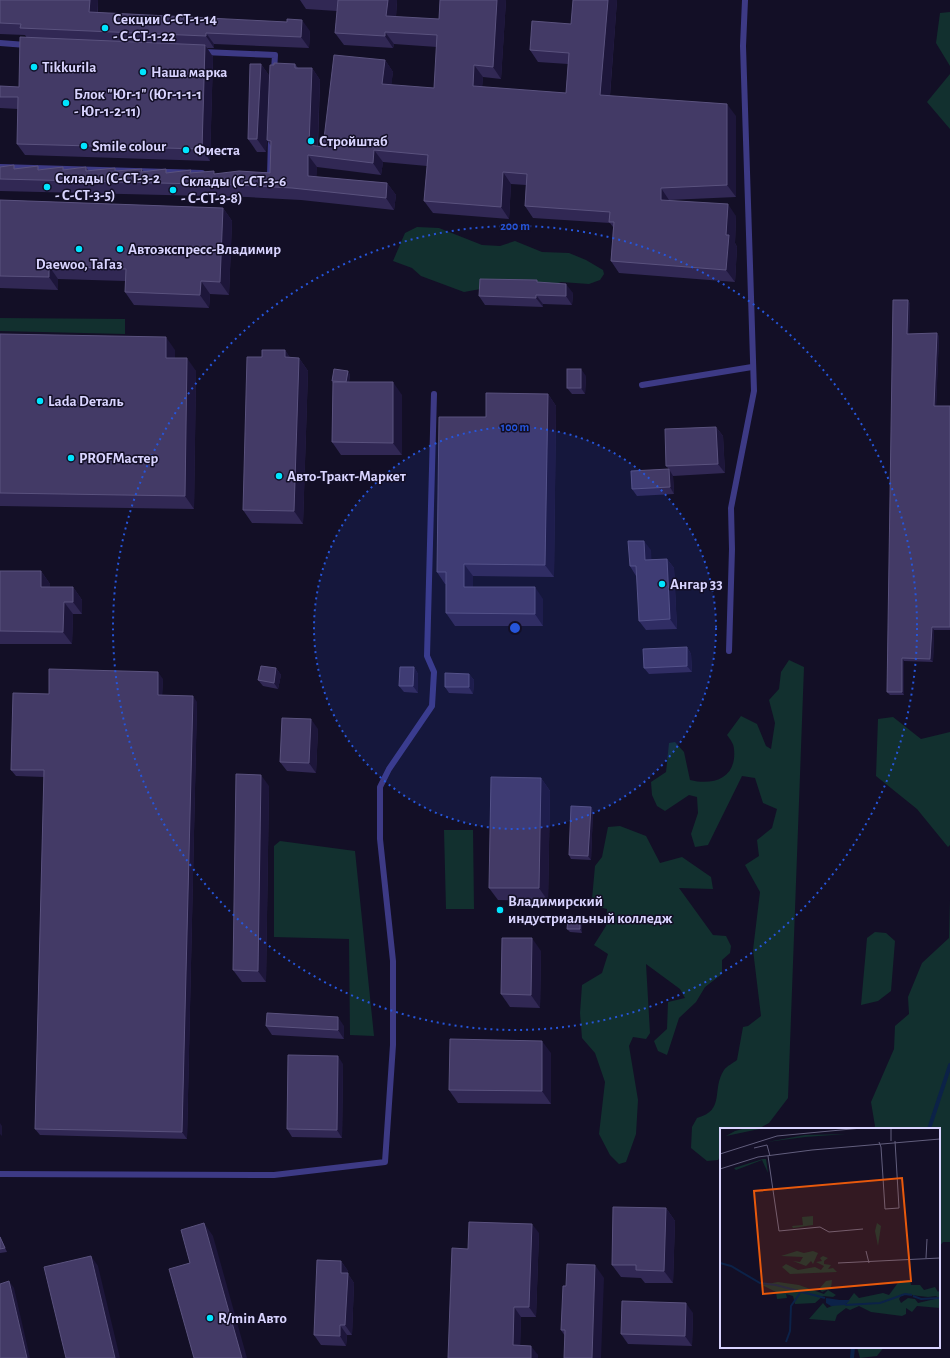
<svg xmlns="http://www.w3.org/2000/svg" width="950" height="1358" viewBox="0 0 950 1358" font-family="'Alegreya Sans',sans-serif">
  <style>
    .green { fill: #12302f }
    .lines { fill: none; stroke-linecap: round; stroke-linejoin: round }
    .stream { stroke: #0c2248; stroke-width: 4 }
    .service { stroke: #3d3a85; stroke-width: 6 }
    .wall { fill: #312854 }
    .shaded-wall { fill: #1d163a }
    .building { fill: #433a66; stroke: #5a527e }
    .ring { fill: none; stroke: #2655da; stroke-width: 2; stroke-dasharray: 2 4 }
    .poi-dot { fill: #00e5ff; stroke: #130f26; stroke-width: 1.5 }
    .labels { text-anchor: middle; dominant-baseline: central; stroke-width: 3; stroke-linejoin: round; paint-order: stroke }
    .poi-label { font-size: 15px; font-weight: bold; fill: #d9d4ff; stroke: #130f26; text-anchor: start }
    .inset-river { fill: none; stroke: #0c2248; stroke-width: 2 }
    .inset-road { fill: none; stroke: #625e7d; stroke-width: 1 }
    .view { fill: #e8590c; fill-opacity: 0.15; stroke: #e8590c; stroke-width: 2 }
    .inset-edge { fill: none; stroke: #d9d4ff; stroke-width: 2 }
    .centre { fill: #2655da; stroke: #130f26; stroke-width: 2 }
    .ring-label { font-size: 12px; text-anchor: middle; font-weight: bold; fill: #2655da; stroke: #130f26; stroke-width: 3; stroke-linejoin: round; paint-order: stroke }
  </style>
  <rect width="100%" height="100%" fill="#130f26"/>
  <g class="green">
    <polygon points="950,12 950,66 936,43 940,13"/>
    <polygon points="950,74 950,129 927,102"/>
    <polygon points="417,227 439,228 482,245 500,246 515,241 542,252 569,253 586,260 603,270 604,274 600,280 589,284 561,282 543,289 486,288 464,292 421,276 412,268 393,261 405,233"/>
    <polygon points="0,318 125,319 125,334 0,331"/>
    <path d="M 789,660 L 804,667 L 788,1098 L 769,1123 L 758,1129 L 721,1129 L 721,1155 L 718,1160 L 707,1161 L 691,1148 L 692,1127 L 697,1118 C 726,1110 711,1090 724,1070 C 727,1066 733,1063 737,1060 L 743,1027 L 748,1026 L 761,1016 L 753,950 L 760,892 L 745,865 L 759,856 L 757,840 L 772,828 L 777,809 L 763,803 L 755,778 L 742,776 L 708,845 L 695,847 L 691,834 L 698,813 L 697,797 L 689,795 L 665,811 L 657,806 L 652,795 L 651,782 L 666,772 L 669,743 L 675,742 L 684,752 L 690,780 C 714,786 737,778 734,749 C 734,744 730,739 727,735 L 741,716 L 757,724 L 766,746 L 771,749 L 775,723 L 769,700 L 779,689 L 781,672 Z"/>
    <polygon points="893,717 921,739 950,732 950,845 948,847 917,809 876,776 878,719"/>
    <polygon points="620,826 646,836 660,863 682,857 711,877 713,889 679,888 713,935 726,936 731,946 730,953 722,960 722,974 705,987 696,1002 679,1018 667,1055 658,1051 654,1041 667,1029 668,1002 685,998 680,989 646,964 650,1033 646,1039 633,1037 629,1046 638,1100 636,1134 626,1162 619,1164 610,1155 599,1134 605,1082 595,1053 582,1038 580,1013 582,985 602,973 608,954 594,945 606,926 607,909 595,906 592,899 595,866 602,857 608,827"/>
    <polygon points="444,830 473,830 474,909 446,909"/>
    <polygon points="280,841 355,851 374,1036 350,1035 349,939 274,937 274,846"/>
    <polygon points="950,900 950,1242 943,1242 939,1247 939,1129 874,1129 875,1126 871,1102 894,1049 895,1026 909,1014 908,997 922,963 949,938"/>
    <polygon points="875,932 886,933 895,941 891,991 878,1001 861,1005 867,938"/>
    <polygon points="857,1347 884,1347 877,1356 860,1358"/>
  </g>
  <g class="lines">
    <g class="stream">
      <polyline points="929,1129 950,1065"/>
      <polyline points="852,1358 853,1347"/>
    </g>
    <g class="service">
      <polyline points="0,43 26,45"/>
      <polyline points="203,52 275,55 274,70"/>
      <polyline points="0,167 202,173"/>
      <polyline points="265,175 270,176 271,139"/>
      <polyline points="642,385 752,367"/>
      <polyline points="729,651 732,549 731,508 754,391 743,46 745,0"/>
      <polyline points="0,1174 274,1175 385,1162 393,1045 393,961 380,839 380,787 389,769 432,706 434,672 427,656 434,394"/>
    </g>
  </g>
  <g class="wall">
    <polygon points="0,0 98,0 98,13 310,31 309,48 214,44 214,48 207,48 213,57 210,161 25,155 17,144 18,109 0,108 0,86 19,87 27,38 25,35 0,34"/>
    <polygon points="300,0 397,0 396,17 439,19 440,0 506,0 501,79 483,77 482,87 566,93 568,64 538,62 530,50 571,24 617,0 610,96 736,116 736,197 669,200 669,201 736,216 735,243 737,247 735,282 619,273 611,261 613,227 610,223 533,218 525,206 526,185 511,184 509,219 433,213 424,201 427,166 383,162 381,175 317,167 316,177 387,183 396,195 394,210 301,200 247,197 0,191 0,167 17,169 65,170 86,167 89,171 117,171 142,169 144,172 216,174 270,173 271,146 267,140 295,64 298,68 312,68 320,80 318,146 323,147 385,60 393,72 391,85 434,88 437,47 394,44 393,48 344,45 335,33 337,11 306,9"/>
    <polygon points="261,64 270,77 266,152 257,152 248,139"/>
    <polygon points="0,200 223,208 232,221 229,295 210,294 209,308 134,305 125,292 125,281 58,279 58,290 0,288"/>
    <polygon points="539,283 573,293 572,305 543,304 543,307 485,305 479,296"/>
    <polygon points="908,300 910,304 909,334 939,336 936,406 950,406 950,630 934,630 933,662 904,661 904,695 890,695 887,692"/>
    <polygon points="0,334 175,350 175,358 196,371 194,509 0,506"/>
    <polygon points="285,350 290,358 299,358 308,371 303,524 252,523 243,510 262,357"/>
    <polygon points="348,371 350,375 349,382 402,395 402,455 341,455 332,442 333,383 332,381"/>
    <polygon points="586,376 585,394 572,394 567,388"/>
    <polygon points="548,394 556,406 554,577 473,576 473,587 543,599 543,626 455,626 446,613 446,584 445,584 437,572 486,417"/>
    <polygon points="716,427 723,436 725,473 673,476 674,494 637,496 632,489 669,469 666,466"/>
    <polygon points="651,550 651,559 667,559 674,568 677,629 646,630 639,621 637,576 636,576 630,566"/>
    <polygon points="0,571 41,571 50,584 50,587 73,587 82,600 82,614 73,614 72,644 0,644"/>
    <polygon points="687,647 691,654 692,672 649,674 644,668"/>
    <polygon points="414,667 418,674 418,693 404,692 399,686"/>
    <polygon points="276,668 281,675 278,689 263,686 258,680"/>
    <polygon points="469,674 474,680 473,694 449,693 445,687"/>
    <polygon points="163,679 162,695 197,702 187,1139 40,1135 35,1129 44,777 16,776 11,770 49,694"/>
    <polygon points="318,729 316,773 287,771 280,762"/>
    <polygon points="541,778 550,791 548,901 498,900 489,888"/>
    <polygon points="269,786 266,982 242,982 233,970"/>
    <polygon points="593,810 591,860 571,859 569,855"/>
    <polygon points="580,919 582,922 582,933 570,932 567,929"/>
    <polygon points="541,951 540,1008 510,1007 501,994"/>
    <polygon points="266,1026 344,1026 344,1039 272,1035"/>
    <polygon points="551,1053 551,1104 458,1103 449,1090"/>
    <polygon points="343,1064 342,1138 292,1137 287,1129"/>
    <polygon points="666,1208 675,1221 673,1283 645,1283 641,1278 621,1277 612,1265"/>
    <polygon points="539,1233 536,1317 521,1317 520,1345 538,1355 538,1358 448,1358 468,1249"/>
    <polygon points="0,1236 7,1252 0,1253"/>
    <polygon points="341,1261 348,1271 348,1274 354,1283 352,1335 347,1335 346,1346 321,1345 314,1335"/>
    <polygon points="604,1278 565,1336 561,1330 566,1286"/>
    <polygon points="693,1313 692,1346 628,1344 621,1334"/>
  </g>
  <g class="shaded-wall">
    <polygon points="90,0 98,0 97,24 89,12"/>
    <polygon points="388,0 397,0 395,28 386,16"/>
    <polygon points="497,0 506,0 501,79 493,67"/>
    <polygon points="608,0 617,0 609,107 600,95"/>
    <polygon points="302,20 310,31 309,48 301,37"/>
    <polygon points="385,32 394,44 393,48 385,36"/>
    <polygon points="206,33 214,44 214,48 206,36"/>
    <polygon points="205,45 213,57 210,161 202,149"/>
    <polygon points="385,60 393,72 390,96 382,84"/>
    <polygon points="261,64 270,77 266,152 257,139"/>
    <polygon points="474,65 483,77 481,98 473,86"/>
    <polygon points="312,68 320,80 317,156 309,145"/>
    <polygon points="727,104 736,116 736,197 727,185"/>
    <polygon points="374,150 383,162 381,175 373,163"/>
    <polygon points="308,155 317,167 316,188 308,176"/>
    <polygon points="503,172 511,184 509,219 501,207"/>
    <polygon points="387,183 396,195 394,210 386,198"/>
    <polygon points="661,188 669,200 669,212 661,200"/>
    <polygon points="728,204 736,216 735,243 737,247 735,282 726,270 726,235"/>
    <polygon points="223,208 232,221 229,295 220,282"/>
    <polygon points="49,266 58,279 58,290 49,277"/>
    <polygon points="201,281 210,294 209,308 200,295"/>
    <polygon points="566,284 573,293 572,305 566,296"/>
    <polygon points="536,295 543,304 543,307 536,298"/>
    <polygon points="908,300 910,304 909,337 907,334"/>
    <polygon points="937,333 939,336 936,409 934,406"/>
    <polygon points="166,337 175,350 175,371 166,358"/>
    <polygon points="285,350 294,363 285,357"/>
    <polygon points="187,358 196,371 194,509 185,496"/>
    <polygon points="299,358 308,371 303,524 294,511"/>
    <polygon points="581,369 586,376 585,394 581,388"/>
    <polygon points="348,371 350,375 348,387 346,384"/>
    <polygon points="393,382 402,395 402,455 393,443"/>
    <polygon points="548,394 556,406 554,577 545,565"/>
    <polygon points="716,427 723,436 725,473 718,464"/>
    <polygon points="669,469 673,476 674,494 670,487"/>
    <polygon points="644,541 651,550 652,569 645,560"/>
    <polygon points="667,559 674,568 677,629 670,619"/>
    <polygon points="464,564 473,576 473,599 464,587"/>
    <polygon points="41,571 50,584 50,600 41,587"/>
    <polygon points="73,587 82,600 82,614 73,602"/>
    <polygon points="535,587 543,599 543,626 535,614"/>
    <polygon points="64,602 73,614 72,644 63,632"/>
    <polygon points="932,627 934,630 933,662 930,659"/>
    <polygon points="687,647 691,654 692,672 687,666"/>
    <polygon points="902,658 904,661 904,695 902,692"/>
    <polygon points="414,667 418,674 418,693 413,686"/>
    <polygon points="276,668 281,675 278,689 274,683"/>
    <polygon points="158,672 163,679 162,701 158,695"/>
    <polygon points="469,674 474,680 473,694 469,687"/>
    <polygon points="193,696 197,702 187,1139 182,1132"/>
    <polygon points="311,719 318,729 316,773 309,763"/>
    <polygon points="261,775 269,786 266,982 258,971"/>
    <polygon points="541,778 550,791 548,901 539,888"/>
    <polygon points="591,807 593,810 591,860 588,856"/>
    <polygon points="580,919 582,922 582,933 580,929"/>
    <polygon points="532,938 541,951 540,1008 531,995"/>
    <polygon points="338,1017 344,1026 344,1039 338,1030"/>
    <polygon points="542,1041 551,1053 551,1104 542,1091"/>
    <polygon points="338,1056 343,1064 342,1138 337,1130"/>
    <polygon points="0,1123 2,1126 2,1136 0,1134"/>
    <polygon points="666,1208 675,1221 673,1283 664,1271"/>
    <polygon points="204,1223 213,1236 247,1358 242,1358"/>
    <polygon points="532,1224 539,1233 536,1317 529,1307"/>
    <polygon points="91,1256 98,1266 120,1358 115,1358"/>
    <polygon points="341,1261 348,1271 348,1274 354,1283 352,1335 345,1325 341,1273"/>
    <polygon points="595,1265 604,1278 601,1358 592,1358"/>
    <polygon points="9,1281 14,1288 30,1358 27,1358"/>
    <polygon points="686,1303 693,1313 692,1346 685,1336"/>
    <polygon points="514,1307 521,1317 520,1355 513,1345"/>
    <polygon points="340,1325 347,1335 346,1346 340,1336"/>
    <polygon points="531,1346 538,1355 538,1358 531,1358"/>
  </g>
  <g class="building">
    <polygon points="0,0 90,0 89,12 287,22 287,19 302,20 301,37 206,33 206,36 20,28 21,24 0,23"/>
    <polygon points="338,0 388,0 386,16 439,19 440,0 497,0 493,67 474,65 473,86 566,93 569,53 530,50 532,21 571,24 573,0 608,0 600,95 727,104 727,185 661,188 661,200 728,204 726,235 729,235 726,270 611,261 614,222 609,222 610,212 525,206 527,174 503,172 501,207 424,201 428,155 374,150 373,163 308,155 308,176 387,183 386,198 292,188 238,185 0,179 0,167 14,165 14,169 38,166 38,170 63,167 63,170 86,167 86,171 115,168 115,171 142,169 141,172 166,169 166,173 191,170 190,173 214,171 214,174 239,171 270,173 271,141 267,140 270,65 274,65 274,63 295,64 295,68 312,68 309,145 323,147 334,55 385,60 382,84 434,88 437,35 385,32 385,36 335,33"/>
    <polygon points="20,37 205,45 202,149 17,144 18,97 0,97 0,86 19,87"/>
    <polygon points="250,64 261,64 257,139 248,139"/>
    <polygon points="0,200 223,208 220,282 201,281 200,295 125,292 126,269 49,266 49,277 0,276"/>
    <polygon points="480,279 537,280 537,282 566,284 566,296 536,295 536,298 479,296"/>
    <polygon points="893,300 908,300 907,334 937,333 934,406 950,406 950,627 932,627 930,659 902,658 902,692 887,692"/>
    <polygon points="0,334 166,337 166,358 187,358 185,496 0,493"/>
    <polygon points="262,350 285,350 285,357 299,358 294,511 243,510 247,357 262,357"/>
    <polygon points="334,369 348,371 346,382 332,381"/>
    <rect x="567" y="369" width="14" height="19"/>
    <polygon points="333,382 393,382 393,443 332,442"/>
    <polygon points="486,393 548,394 545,565 464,564 464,587 535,587 535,614 446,613 446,572 437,572 439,417 486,417"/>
    <polygon points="716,427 718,464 666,466 665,429"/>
    <polygon points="669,469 670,487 632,489 631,471"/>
    <polygon points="628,541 644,541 645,560 667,559 670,619 639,621 636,566 630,566"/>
    <polygon points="0,571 41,571 41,587 73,587 73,602 64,602 63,632 0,631"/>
    <polygon points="687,647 687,666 644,668 643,649"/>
    <polygon points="261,666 276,668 274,683 258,680"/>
    <polygon points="400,667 414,667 413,686 399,686"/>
    <polygon points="49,669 158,672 158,695 193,696 182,1132 35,1129 44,770 11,770 13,693 49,694"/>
    <polygon points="445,673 469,674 469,687 445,687"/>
    <polygon points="282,718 311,719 309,763 280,762"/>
    <polygon points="236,774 261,775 258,971 233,970"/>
    <polygon points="491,777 541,778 539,888 489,888"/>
    <polygon points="571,806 591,807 588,856 569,855"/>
    <polygon points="568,918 580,919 580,929 567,929"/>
    <polygon points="502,938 532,938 531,995 501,994"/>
    <polygon points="267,1013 338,1017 338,1030 266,1026"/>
    <polygon points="450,1039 542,1041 542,1091 449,1090"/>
    <polygon points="288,1055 338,1056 337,1130 287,1129"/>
    <polygon points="613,1207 666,1208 664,1271 636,1270 636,1265 612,1265"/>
    <polygon points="469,1222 532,1224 529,1307 514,1307 513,1345 531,1346 531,1358 448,1358 452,1248 468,1249"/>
    <polygon points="204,1223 242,1358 194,1358 169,1269 190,1263 181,1230"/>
    <polygon points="0,1237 5,1248 0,1249"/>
    <polygon points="91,1256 115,1358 66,1358 44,1267"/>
    <polygon points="317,1260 341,1261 341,1273 348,1273 345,1325 340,1325 340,1336 314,1335"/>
    <polygon points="567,1264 595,1265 592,1358 564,1358 565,1330 561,1330 563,1286 566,1286"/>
    <polygon points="9,1281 27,1358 0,1358 0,1284"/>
    <polygon points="622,1301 686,1303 685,1336 621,1334"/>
  </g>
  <circle cx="515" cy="628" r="201" fill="#2655da" fill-opacity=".12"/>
  <g class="ring">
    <circle cx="515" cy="628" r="201"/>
    <circle cx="515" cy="628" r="402"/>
  </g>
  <g class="poi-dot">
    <circle cx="105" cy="28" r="4"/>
    <circle cx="34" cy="67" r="4"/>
    <circle cx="143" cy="72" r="4"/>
    <circle cx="66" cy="103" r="4"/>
    <circle cx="311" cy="141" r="4"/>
    <circle cx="84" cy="146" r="4"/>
    <circle cx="186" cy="150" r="4"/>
    <circle cx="47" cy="187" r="4"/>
    <circle cx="173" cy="190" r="4"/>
    <circle cx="79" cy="249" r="4"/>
    <circle cx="120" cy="249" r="4"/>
    <circle cx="40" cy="401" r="4"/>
    <circle cx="71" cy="458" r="4"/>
    <circle cx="279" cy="476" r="4"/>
    <circle cx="662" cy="584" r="4"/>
    <circle cx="500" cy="910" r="4"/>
    <circle cx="210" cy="1318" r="4"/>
  </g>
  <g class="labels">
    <g class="poi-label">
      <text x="113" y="19">Секции С-СТ-1-14<tspan x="113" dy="17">- С-СТ-1-22</tspan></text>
      <text x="42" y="67">Tikkurila</text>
      <text x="151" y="72">Наша марка</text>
      <text x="74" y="94">Блок "Юг-1" (Юг-1-1-1<tspan x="74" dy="17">- Юг-1-2-11)</tspan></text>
      <text x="319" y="141">Стройштаб</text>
      <text x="92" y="146">Smile colour</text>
      <text x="194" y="150">Фиеста</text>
      <text x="55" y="178">Склады (С-СТ-3-2<tspan x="55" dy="17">- С-СТ-3-5)</tspan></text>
      <text x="181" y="181">Склады (С-СТ-3-6<tspan x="181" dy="17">- С-СТ-3-8)</tspan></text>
      <text x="128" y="249">Автоэкспресс-Владимир</text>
      <text x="79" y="264" text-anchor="middle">Daewoo, ТаГаз</text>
      <text x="48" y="401">Lada Dеталь</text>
      <text x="79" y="458">PROFМастер</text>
      <text x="287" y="476">Авто-Тракт-Маркет</text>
      <text x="670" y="584">Ангар 33</text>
      <text x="508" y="901">Владимирский<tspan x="508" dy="17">индустриальный колледж</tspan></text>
      <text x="218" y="1318">R/min Авто</text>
    </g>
  </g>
  <g transform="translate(720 1128)">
    <rect width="220" height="220" fill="#130f26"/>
    <path d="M 26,0 L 44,0 L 6,8 L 15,3 ZM 126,6 L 85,9 L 47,14 L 85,7 ZM 43,31 L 46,31 L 48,45 L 42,32 L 16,42 L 14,40 ZM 93,88 L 93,97 L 73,100 L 72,98 L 83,97 L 82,89 ZM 157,95 L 161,98 L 158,118 L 155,103 ZM 77,123 L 84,125 L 93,123 L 98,125 L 93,136 L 91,133 L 86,138 L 73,133 L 80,134 L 83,129 L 61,128 ZM 103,128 L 108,130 L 104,133 L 104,136 L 111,137 L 108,141 L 113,140 L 117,144 L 70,146 L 62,139 L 66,136 L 78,142 L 95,139 L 101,142 L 104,138 L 96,134 L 102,133 L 100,130 ZM 112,152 L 111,160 L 102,164 L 99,161 L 106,153 ZM 180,152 L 183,154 L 190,152 L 191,157 L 200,157 L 204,162 L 215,159 L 218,164 L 220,162 L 220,180 L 197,178 L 192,184 L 186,180 L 186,186 L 182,188 L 151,184 L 139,178 L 130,182 L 126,180 L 117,187 L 115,193 L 89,191 L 103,175 L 107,180 L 117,176 L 126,176 L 134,165 L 139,170 L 163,165 L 169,167 ZM 182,166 L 208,169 L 216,168 L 219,170 L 198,175 L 195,171 L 188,170 L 181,175 L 179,171 ZM 58,154 L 79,157 L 104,166 L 108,162 L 116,167 L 113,169 L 103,168 L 95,175 L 75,176 L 73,168 L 66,166 L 67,170 L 57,171 L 56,164 L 42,157 Z" fill="#12302f" fill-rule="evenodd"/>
    <path d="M 106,170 L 120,172 L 130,172 L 125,177 L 111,178 L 106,175 Z" fill="#0c2248"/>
    <path class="inset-river" d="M 0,135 L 11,138 L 40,155 L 56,157 L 105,170M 193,168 L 201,171 L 220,170M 125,177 L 160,175 L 185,166 L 192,167M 66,214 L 70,203 L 71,178 L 80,165"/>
    <path class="inset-road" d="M 171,13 L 171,0M 159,14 L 161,19 L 165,81 L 179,80 L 175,13M 34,20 L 47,17 L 50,28M 0,26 L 57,8 L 142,0M 48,28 L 59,103 L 100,99 L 109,104 L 143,101M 0,41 L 38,29 L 92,22 L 220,11M 146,123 L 149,135M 206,130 L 207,111M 118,135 L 220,130"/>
    <path class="view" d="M 182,50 L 191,153 L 43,166 L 34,63 Z"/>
    <rect width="220" height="220" class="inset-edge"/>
  </g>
  <circle cx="515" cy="628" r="6" class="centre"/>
  <g class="ring-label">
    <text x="515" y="230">200 m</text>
    <text x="515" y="431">100 m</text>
  </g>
</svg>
